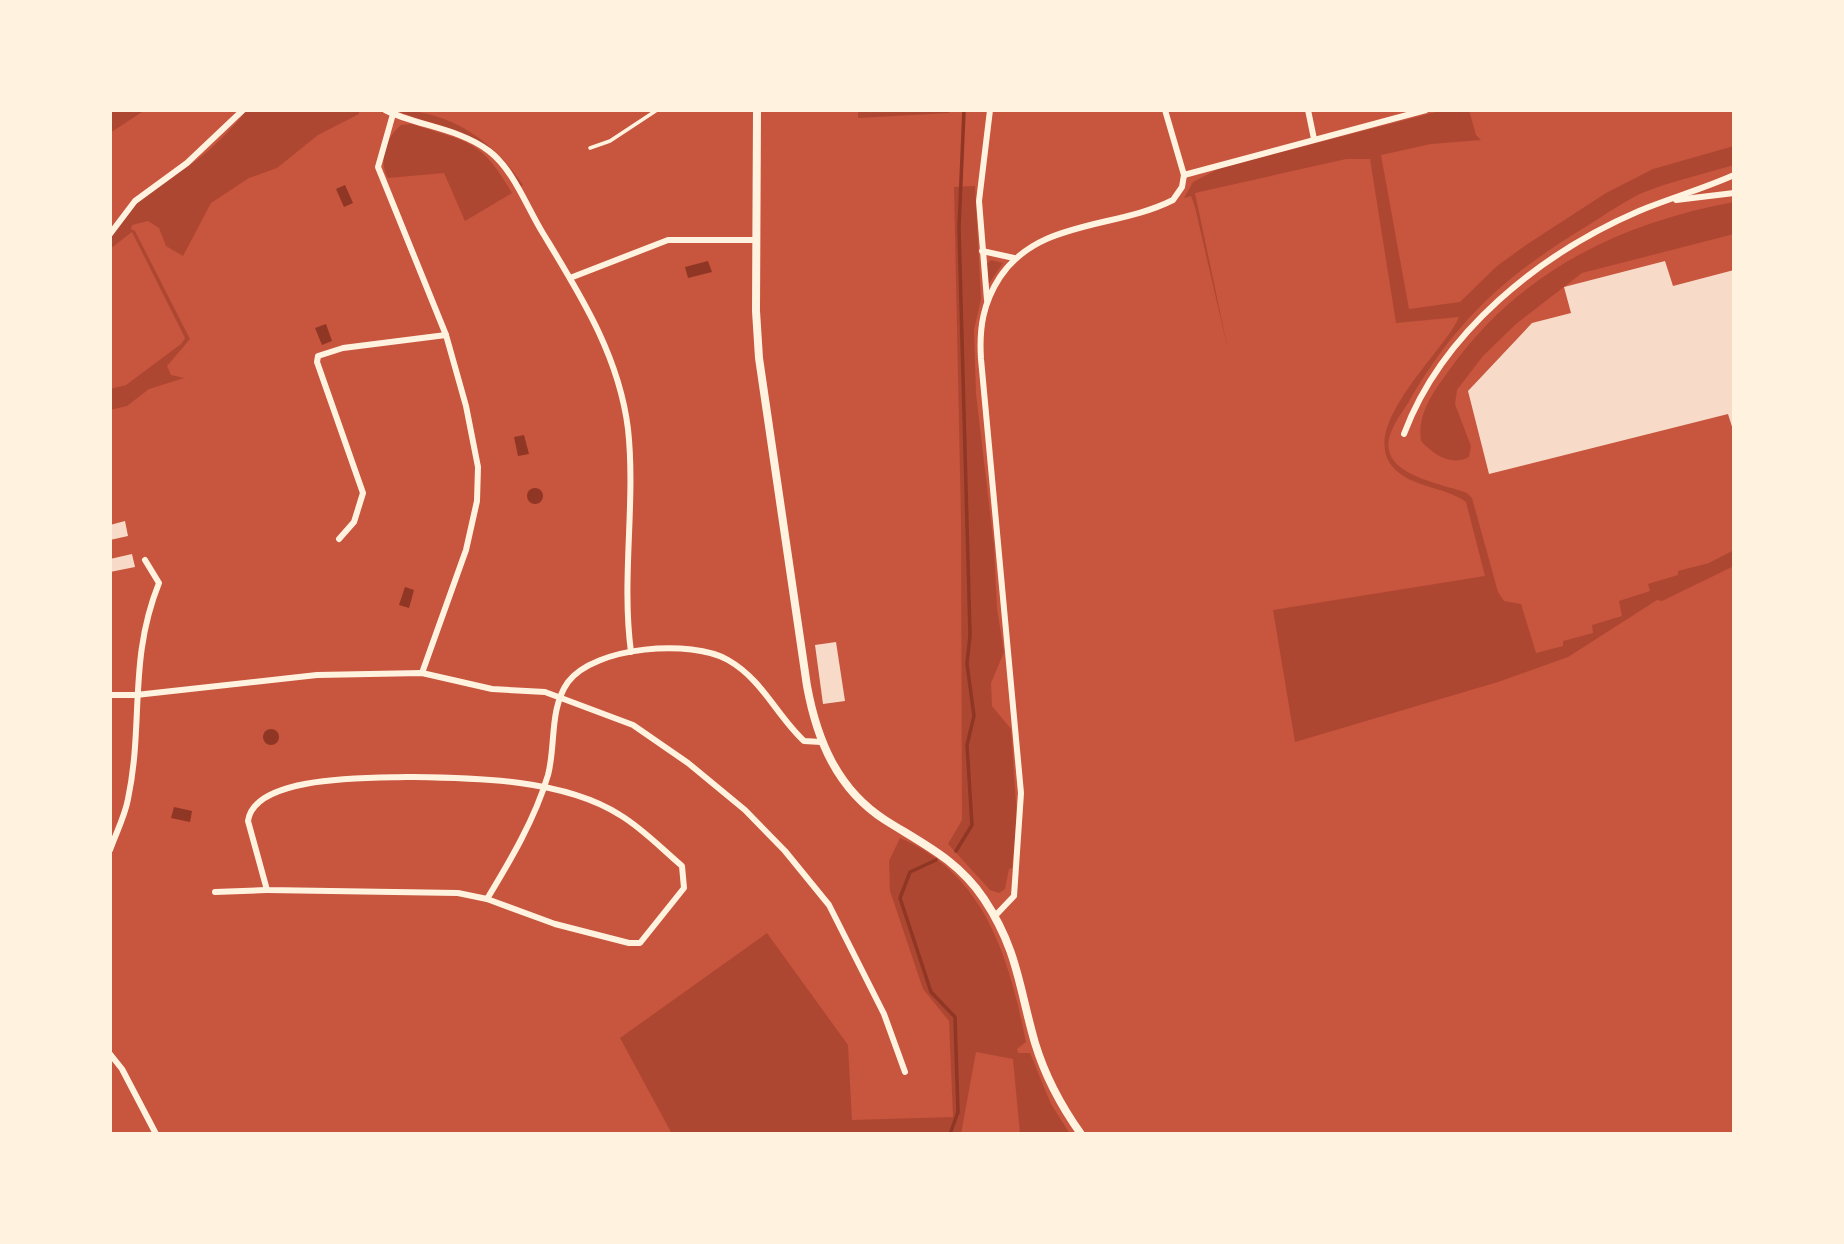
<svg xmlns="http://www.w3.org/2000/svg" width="1844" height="1244" viewBox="0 0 1844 1244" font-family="'Times New Roman',serif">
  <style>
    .green { fill: #ae4732 }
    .water { fill: #8f3625 }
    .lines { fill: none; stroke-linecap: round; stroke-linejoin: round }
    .stream { stroke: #8f3625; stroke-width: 3.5 }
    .building { fill: #f7dbc8 }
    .service { stroke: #fff3e0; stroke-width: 3.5 }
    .minor { stroke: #fff3e0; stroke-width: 6 }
    .tertiary { stroke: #fff3e0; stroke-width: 8 }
  </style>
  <rect width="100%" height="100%" fill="#c8553d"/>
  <g class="green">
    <polygon points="110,110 141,110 142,112 110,133"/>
    <path d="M 247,110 L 359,110 L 359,114 L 318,135 L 277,168 L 249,178 L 211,203 L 183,256 L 166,246 L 159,228 L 148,221 L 132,225 L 131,229 L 135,231 L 190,339 L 167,366 L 171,375 L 184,378 L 149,389 L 127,406 L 110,410 L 110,389 L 126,385 L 181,344 L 185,338 L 132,232 L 110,249 C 110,210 175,178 202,156 C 219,142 233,127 247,110 Z"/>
    <path d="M 394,110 C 449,110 493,140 523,185 L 520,187 C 486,129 451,132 394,110 Z"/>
    <polygon points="858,110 949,110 949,113 858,118"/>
    <path d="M 1444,110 L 1469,110 L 1476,135 L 1481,140 L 1431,144 L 1381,155 L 1409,309 L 1460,302 L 1497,266 L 1526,245 L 1606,193 L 1653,169 L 1734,146 L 1734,165 C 1703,174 1672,181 1642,193 C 1623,202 1605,215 1587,226 C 1506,275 1456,320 1408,403 C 1398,419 1379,442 1394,461 C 1409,479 1445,485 1467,493 L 1472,498 L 1498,592 L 1504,601 L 1521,604 L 1536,653 L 1563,646 L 1563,641 L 1593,633 L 1592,625 L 1622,616 L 1619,601 L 1650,591 L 1648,584 L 1678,575 L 1678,571 L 1709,563 L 1734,550 L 1734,566 L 1662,601 L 1657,600 L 1568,657 L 1498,682 L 1295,742 L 1273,610 L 1485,576 L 1466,502 C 1445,487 1417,488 1398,472 C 1350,433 1444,353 1459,317 L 1396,323 L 1370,159 L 1346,159 L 1195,193 L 1228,350 L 1195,207 L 1191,196 L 1184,198 L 1193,182 L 1220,168 Z"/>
    <path d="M 412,124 C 469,143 481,139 512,193 L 465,221 L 444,173 L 388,178 C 378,161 386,137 401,125 Z"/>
    <polygon points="973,186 975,186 981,299 974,330 976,394 994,546 997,609 1004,652 991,683 992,706 1011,729 1017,818 1012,868 1009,869 1005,889 999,893 990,890 948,844 962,820 961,519 954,187"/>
    <path d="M 1734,202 L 1734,234 L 1582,273 L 1516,324 L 1483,356 L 1457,390 L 1455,404 L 1471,446 L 1469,457 C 1451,467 1433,454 1421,441 C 1417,413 1434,391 1450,369 C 1519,272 1620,223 1734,202 Z"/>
    <polygon points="991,260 1003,263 988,285 987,264"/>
    <path d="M 900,838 C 986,875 1009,958 1026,1042 L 1017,1049 L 1018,1053 L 1030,1053 L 1051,1104 L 1070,1134 L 1020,1134 L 1013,1059 L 976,1052 L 961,1134 L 672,1134 L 620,1038 L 767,933 L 848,1045 L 852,1120 L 953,1117 L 949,1021 L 923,989 L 890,891 L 889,861 Z"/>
  </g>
  <g class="water">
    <polygon points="345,185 353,203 344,207 336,189"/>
    <polygon points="708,261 712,272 688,278 685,267"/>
    <polygon points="326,324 332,341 322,345 315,328"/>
    <polygon points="524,435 529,454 518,456 514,437"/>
    <circle cx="535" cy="496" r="8"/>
    <polygon points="405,587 414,590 409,608 399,605"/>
    <circle cx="271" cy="737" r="8"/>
    <polygon points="174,807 192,811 190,822 171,818"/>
  </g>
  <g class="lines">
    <g class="stream">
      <polyline points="956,851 972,825 967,745 974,716 967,664 970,635 959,228 964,110"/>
      <polyline points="936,860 910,872 900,898 931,992 955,1017 958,1112 950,1134"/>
    </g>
  </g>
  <g class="building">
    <polygon points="1665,261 1673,286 1734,270 1734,433 1728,414 1489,474 1468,391 1532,323 1571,313 1564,287"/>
    <polygon points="125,521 128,536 110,540 110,525"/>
    <polygon points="132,554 135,567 110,572 110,559"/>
    <polygon points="836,642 845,701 823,704 815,645"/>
  </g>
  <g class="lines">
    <polyline class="service" points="590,148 610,141 657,110"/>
    <g class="minor">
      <path d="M 385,110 C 417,126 459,128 489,151 C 514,170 527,208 544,235 C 581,296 619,356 628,429 C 636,503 621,578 631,652"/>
      <polyline points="1308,110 1314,139"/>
      <polyline points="393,114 378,167 446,335 466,406 478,467 477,501 466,550 422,673"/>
      <polyline points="1184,175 1426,110"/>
      <polyline points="1676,200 1734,193"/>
      <polyline points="110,234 135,201 187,163 243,110"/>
      <polyline points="982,251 1014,258"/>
      <polyline points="570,278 668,240 757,240"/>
      <polyline points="987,300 979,201 990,110"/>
      <path d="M 1404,434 C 1442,332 1541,253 1639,211 C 1670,198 1703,189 1734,175"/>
      <polyline points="339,539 354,522 363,493 317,362 318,356 343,348 446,335"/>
      <polyline points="110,695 136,695 317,675 422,673 492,689 545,692 633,725 688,763 745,810 785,851 829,905 884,1014 905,1072"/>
      <path d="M 406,777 C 472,778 562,778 620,815 C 642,828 662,849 682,866 L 684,888 L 640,943 L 629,943 L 555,924 L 487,899 L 458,893 L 267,890 L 248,821 C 254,775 370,778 406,777 Z"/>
      <path d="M 110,850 C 116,833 125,816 128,799 C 144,723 128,660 159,583 L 145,560"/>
      <polyline points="215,892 267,890"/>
      <path d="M 487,899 C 510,861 535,819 548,775 C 556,745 549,709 568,682 C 595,646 692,639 728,660 C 763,680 776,715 804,741 L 821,742"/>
      <path d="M 995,916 L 1014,896 L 1021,793 L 981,359 C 979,328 983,303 1000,277 C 1039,219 1116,229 1173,200 L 1182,187 L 1184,175 L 1165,110"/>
      <polyline points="110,1054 122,1069 156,1134"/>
    </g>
    <path class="tertiary" d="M 757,110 L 756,311 L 759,358 L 807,686 C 817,740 837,789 885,820 C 923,844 958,860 984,899 C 1018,950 1019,988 1035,1043 C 1045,1076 1061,1106 1081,1134"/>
  </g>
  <rect width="1844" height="1244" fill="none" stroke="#fff3e0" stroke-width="224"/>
</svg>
